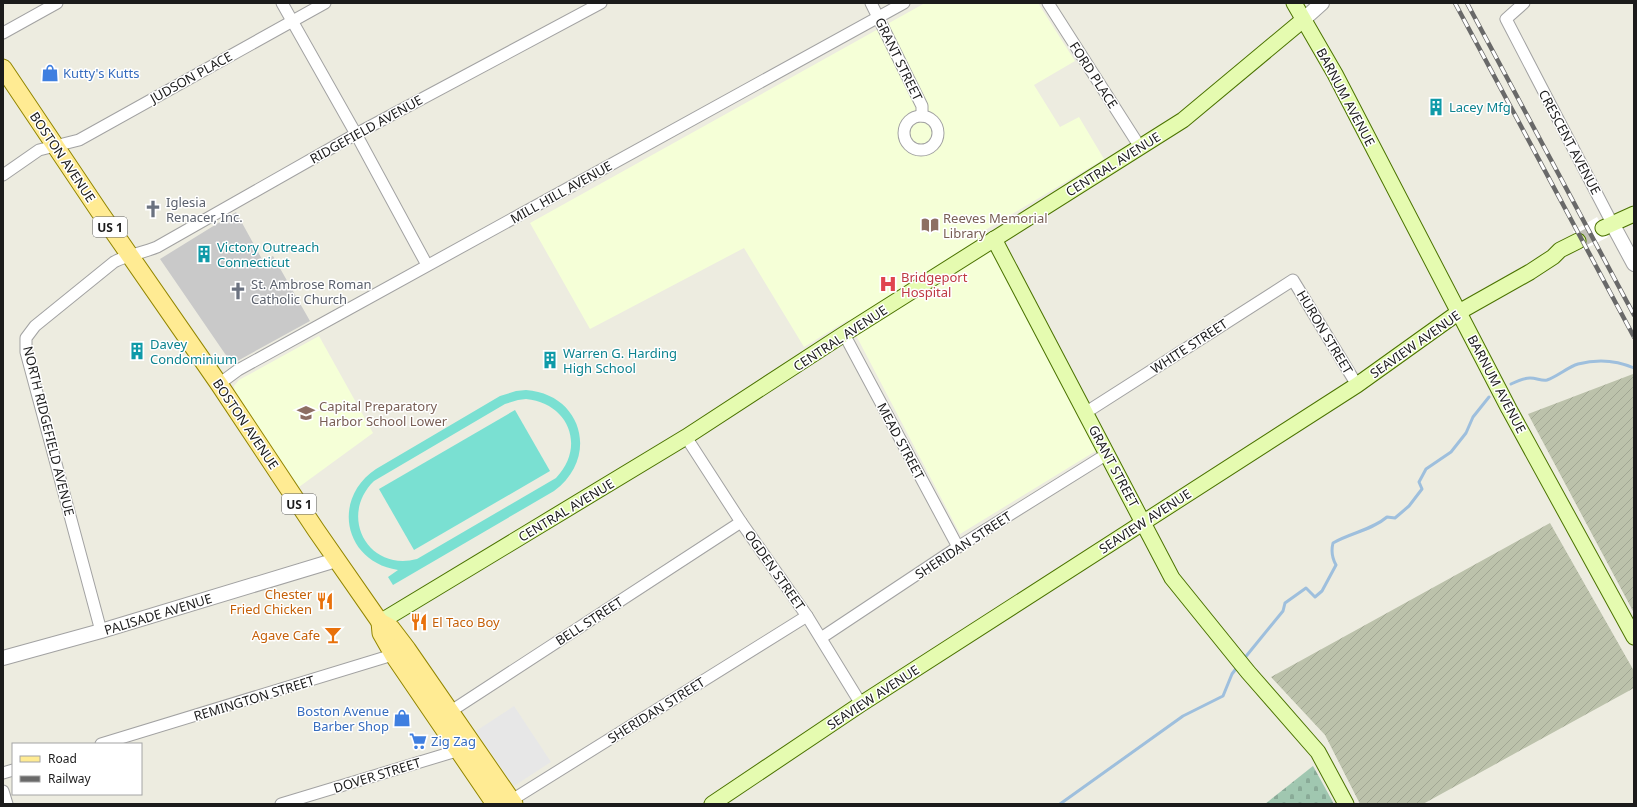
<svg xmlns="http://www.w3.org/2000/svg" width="1637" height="807" viewBox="0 0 1637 807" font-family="'Noto Sans',sans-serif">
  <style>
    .education { fill: #f5ffd7 }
    .religious { fill: #c9c9c9 }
    .construction { fill: url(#construction-furrows) }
    .cemetery { fill: url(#cemetery-stones) }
    .pitch { fill: #7ae0d2; fill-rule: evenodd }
    .parking { fill: #e7e7e7 }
    .pier { fill: #fff }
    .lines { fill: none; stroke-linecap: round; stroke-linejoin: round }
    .stream { stroke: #9ebfdd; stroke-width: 3 }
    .secondary-tunnel { stroke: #c3c2b9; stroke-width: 15; stroke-dasharray: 15 8; stroke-linecap: butt }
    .minor-casing { stroke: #a2a2a2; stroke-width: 13 }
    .tertiary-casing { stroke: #a2a2a2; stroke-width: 16 }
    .secondary-casing { stroke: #4b7301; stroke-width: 17 }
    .primary-casing { stroke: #928600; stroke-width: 19 }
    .minor { stroke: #fff; stroke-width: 11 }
    .tertiary { stroke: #fff; stroke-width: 14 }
    .secondary { stroke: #e5fbb0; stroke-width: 15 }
    .primary { stroke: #ffeb93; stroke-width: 17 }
    .rail-casing { stroke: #696969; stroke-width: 4.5 }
    .rail { stroke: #fff; stroke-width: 3; stroke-dasharray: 9; stroke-linecap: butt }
    .labels { text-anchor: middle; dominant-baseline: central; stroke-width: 3; stroke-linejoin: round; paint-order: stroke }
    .shield { fill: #fff; stroke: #5f5f5f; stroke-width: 1 }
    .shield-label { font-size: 12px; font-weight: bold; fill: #1b1b1b }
    .street-label { font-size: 13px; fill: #1b1b1b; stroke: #fff }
    .shop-label { font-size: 13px; fill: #366cbe; stroke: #fff; text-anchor: start }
    .culture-label { font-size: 13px; fill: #0d838f; stroke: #fff; text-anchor: start }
    .worship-label { font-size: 13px; fill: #5b616d; stroke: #fff; text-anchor: start }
    .education-label { font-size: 13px; fill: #785e54; stroke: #fff; text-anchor: start }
    .health-label { font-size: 13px; fill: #be3a42; stroke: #fff; text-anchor: start }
    .food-label { font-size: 13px; fill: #c56008; stroke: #fff; text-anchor: end }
  </style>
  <defs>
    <pattern id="construction-furrows" width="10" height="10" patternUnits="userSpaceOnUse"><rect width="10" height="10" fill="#bcc2ab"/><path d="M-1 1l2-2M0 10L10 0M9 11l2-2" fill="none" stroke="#a1a693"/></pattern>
    <pattern id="cemetery-stones" width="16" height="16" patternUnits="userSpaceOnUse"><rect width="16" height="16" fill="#a0c7b0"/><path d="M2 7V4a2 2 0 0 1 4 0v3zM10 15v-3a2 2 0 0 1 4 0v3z" fill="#89aa97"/></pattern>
  </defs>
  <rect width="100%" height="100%" fill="#edece0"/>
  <g class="education">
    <polygon points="925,3 1038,3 1075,61 1034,85 1060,127 1079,117 1104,159 982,232 1099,449 960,534 848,320 804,347 744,248 590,329 530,223"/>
    <polygon points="319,336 373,433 299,487 235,393 234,386 239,380"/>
  </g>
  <polygon class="religious" points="236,212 263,261 273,256 310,321 232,364 160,259"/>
  <g class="construction">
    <polygon points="1633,374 1634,376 1634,613 1528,414"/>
    <polygon points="1550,523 1634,671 1634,688 1423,804 1360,804 1325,735 1271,677"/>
  </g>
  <polygon class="cemetery" points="1313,766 1334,804 1265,804"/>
  <g class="pitch">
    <path d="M 526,390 C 582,394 600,457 554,491 L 393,585 L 388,577 L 398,570 C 344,562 331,499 376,469 L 500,396 L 516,391 ZM 526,399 C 569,403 586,447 556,478 L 417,559 C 368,572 338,516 374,481 L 505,404 L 518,400 Z"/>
    <polygon points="515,410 550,471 414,550 379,489"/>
  </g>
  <polygon class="parking" points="514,706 551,762 514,786 476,731"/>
  <polygon class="pier" points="1597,217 1608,237 1583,250 1573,231"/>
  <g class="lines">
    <g class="stream">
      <path d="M 1511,384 C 1517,381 1524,378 1530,378 C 1537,378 1541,381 1547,380 C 1558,376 1568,367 1578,364 C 1597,359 1616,360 1634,368"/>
      <path d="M 1243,660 L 1283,611 L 1285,603 L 1306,588 L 1315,597 L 1322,591 L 1336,565 C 1332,558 1331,551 1333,543 C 1350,533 1372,530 1387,517 L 1395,518 L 1409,506 L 1422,489 L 1419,482 L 1426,469 L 1451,452 L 1466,433 L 1473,417 L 1489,397"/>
      <polyline points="1060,804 1183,716 1223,696 1232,674 1238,666"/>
    </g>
    <polyline class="secondary-tunnel" points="1578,241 1603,228"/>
    <g class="minor-casing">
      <g id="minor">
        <polyline points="282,3 356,134 427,265"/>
        <polyline points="871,3 922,106 922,116"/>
        <polyline points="1048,3 1140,147"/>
        <polyline points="1524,3 1506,19 1613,225"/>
        <polyline points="3,33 57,3"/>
        <circle cx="921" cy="133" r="17"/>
        <polyline points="3,175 39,150 79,140 325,3"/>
        <polyline points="844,334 958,547"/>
        <polyline points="219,384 238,370 336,316 904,3"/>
        <polyline points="1085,413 1293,280 1357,385"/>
        <polyline points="686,437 741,522 807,616 861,704"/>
        <path d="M 101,631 L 26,352 L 26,338 L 35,326 L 114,262 C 127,255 143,253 157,247 L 356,134 L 601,3"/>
        <polyline points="821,638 958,547 1107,454"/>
        <polyline points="445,715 741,522"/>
        <polyline points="101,744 399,653"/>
        <polyline points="3,773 13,770"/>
        <polyline points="3,791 7,804"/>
        <polyline points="507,803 807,616"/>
        <polyline points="281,804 463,749"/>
      </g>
    </g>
    <g class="tertiary-casing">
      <g id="tertiary">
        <polyline points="1303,20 1322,3"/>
        <polyline points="1613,225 1634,264"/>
        <polyline points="3,658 101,631 336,560"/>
      </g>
    </g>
    <g class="secondary-casing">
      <g id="secondary">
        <polyline points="1294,3 1335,74 1509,409 1634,637"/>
        <polyline points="1603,228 1634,214"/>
        <polyline points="994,239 1172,578 1248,672 1318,752 1346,804"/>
        <polyline points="380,622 686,437 844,334 1183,120 1303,20"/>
        <polyline points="712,804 861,704 1357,385 1459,312 1530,272 1553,257 1560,250 1578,241"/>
      </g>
    </g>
    <g class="primary-casing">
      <g id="primary">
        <polyline points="3,68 99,211 219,384 316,530 380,622 391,628 407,649 514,804"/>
        <polyline points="380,622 381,633 394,656 495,804"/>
      </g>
    </g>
    <use href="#minor" class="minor"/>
    <use href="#tertiary" class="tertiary"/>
    <use href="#secondary" class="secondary"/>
    <use href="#primary" class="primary"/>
    <g class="rail-casing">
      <g id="rail">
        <polyline points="1455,3 1634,337"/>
        <polyline points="1467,3 1634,315"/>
      </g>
    </g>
    <use href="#rail" class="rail"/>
  </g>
  <defs>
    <g id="shop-bare" transform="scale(1.38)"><path d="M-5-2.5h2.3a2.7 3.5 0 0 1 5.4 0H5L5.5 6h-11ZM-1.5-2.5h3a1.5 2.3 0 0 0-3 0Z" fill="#3f7fe0" stroke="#fff" stroke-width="2.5" paint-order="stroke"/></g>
    <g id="building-bare" transform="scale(1.38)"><path d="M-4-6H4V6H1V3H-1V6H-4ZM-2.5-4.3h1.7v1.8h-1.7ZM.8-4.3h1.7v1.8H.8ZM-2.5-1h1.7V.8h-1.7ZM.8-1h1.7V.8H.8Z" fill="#0f9aa8" stroke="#fff" stroke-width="2.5" paint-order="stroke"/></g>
    <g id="church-bare" transform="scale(1.38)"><path d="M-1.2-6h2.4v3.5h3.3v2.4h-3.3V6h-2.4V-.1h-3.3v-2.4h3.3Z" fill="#6b7280" stroke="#fff" stroke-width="2.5" paint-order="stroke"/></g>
    <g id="library-bare" transform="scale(1.38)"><path d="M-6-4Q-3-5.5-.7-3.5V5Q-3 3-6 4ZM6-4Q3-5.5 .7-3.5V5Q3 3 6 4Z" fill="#8d6e63" stroke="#fff" stroke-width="2.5" paint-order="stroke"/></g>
    <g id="hospital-bare" transform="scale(1.38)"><path d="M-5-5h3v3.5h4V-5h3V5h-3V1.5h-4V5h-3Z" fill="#e0444e" stroke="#fff" stroke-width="2.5" paint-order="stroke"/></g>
    <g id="school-bare" transform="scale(1.38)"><path d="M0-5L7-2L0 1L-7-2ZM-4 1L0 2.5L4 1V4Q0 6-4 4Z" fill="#8d6e63" stroke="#fff" stroke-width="2.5" paint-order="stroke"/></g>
    <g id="restaurant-bare" transform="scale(1.38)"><path d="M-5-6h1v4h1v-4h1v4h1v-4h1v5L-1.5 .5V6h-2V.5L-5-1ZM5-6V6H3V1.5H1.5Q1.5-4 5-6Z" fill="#e8710a" stroke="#fff" stroke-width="2.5" paint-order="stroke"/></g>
    <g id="bar-bare" transform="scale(1.38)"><path d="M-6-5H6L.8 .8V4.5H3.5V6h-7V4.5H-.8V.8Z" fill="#e8710a" stroke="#fff" stroke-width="2.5" paint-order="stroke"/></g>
    <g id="supermarket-bare" transform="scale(1.38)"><path d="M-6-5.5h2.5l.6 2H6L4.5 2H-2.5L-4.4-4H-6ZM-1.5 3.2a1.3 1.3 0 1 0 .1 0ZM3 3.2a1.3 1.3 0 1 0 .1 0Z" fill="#3f7fe0" stroke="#fff" stroke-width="2.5" paint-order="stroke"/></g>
  </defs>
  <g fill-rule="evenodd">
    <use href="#shop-bare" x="50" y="73"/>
    <use href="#building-bare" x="1436" y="107"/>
    <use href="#church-bare" x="153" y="209"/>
    <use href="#library-bare" x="930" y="225"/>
    <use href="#building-bare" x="204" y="254"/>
    <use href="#hospital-bare" x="888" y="284"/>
    <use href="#church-bare" x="238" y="291"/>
    <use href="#building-bare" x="137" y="351"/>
    <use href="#building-bare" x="550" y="360"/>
    <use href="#school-bare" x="306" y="413"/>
    <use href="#restaurant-bare" x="325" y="601"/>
    <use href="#restaurant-bare" x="419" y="622"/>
    <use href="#bar-bare" x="333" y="635"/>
    <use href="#shop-bare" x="402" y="718"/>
    <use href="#supermarket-bare" x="418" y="741"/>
  </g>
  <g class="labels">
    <g class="shield">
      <rect x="93" y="217" width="34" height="20" rx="3"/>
      <rect x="282" y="494" width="34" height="20" rx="3"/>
    </g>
    <g class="shield-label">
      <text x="110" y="227">US 1</text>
      <text x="299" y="504">US 1</text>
    </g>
    <g class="street-label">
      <text transform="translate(899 59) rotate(64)">GRANT STREET</text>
      <text transform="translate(1094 75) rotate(57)">FORD PLACE</text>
      <text transform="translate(191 77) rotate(-29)">JUDSON PLACE</text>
      <text transform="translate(1346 97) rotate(62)">BARNUM AVENUE</text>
      <text transform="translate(366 129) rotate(-29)">RIDGEFIELD AVENUE</text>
      <text transform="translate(1570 142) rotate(62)">CRESCENT AVENUE</text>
      <text transform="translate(63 157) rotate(56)">BOSTON AVENUE</text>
      <text transform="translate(1113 164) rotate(-32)">CENTRAL AVENUE</text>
      <text transform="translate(561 192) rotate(-29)">MILL HILL AVENUE</text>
      <text transform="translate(1325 332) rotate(59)">HURON STREET</text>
      <text transform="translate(840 338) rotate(-33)">CENTRAL AVENUE</text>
      <text transform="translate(1415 344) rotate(-35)">SEAVIEW AVENUE</text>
      <text transform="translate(1189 346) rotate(-33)">WHITE STREET</text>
      <text transform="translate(1497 384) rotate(62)">BARNUM AVENUE</text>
      <text transform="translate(246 424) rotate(56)">BOSTON AVENUE</text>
      <text transform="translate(49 431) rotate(76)">NORTH RIDGEFIELD AVENUE</text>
      <text transform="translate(901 441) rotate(62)">MEAD STREET</text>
      <text transform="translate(1114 466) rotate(62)">GRANT STREET</text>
      <text transform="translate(566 510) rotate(-31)">CENTRAL AVENUE</text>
      <text transform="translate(1145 521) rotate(-33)">SEAVIEW AVENUE</text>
      <text transform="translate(963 545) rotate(-33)">SHERIDAN STREET</text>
      <text transform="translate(775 570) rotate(55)">OGDEN STREET</text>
      <text transform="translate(158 614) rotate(-17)">PALISADE AVENUE</text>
      <text transform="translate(589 621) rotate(-33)">BELL STREET</text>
      <text transform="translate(873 697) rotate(-33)">SEAVIEW AVENUE</text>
      <text transform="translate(254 698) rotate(-17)">REMINGTON STREET</text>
      <text transform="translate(656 710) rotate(-32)">SHERIDAN STREET</text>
      <text transform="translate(377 775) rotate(-17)">DOVER STREET</text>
    </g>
    <g class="shop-label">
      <text x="63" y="73">Kutty's Kutts</text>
      <text x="389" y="711" text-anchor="end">Boston Avenue<tspan x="389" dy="15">Barber Shop</tspan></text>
      <text x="431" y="741">Zig Zag</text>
    </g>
    <g class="culture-label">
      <text x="1449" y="107">Lacey Mfg</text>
      <text x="217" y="247">Victory Outreach<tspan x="217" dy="15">Connecticut</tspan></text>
      <text x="150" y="344">Davey<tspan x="150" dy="15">Condominium</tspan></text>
      <text x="563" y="353">Warren G. Harding<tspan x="563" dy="15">High School</tspan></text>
    </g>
    <g class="worship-label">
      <text x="166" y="202">Iglesia<tspan x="166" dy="15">Renacer, Inc.</tspan></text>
      <text x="251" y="284">St. Ambrose Roman<tspan x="251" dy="15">Catholic Church</tspan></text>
    </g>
    <g class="education-label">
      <text x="943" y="218">Reeves Memorial<tspan x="943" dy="15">Library</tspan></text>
      <text x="319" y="406">Capital Preparatory<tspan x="319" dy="15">Harbor School Lower</tspan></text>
    </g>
    <g class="health-label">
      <text x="901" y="277">Bridgeport<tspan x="901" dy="15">Hospital</tspan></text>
    </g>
    <g class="food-label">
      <text x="312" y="594">Chester<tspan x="312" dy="15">Fried Chicken</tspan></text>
      <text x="432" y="622" text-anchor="start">El Taco Boy</text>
      <text x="320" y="635">Agave Cafe</text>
    </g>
  </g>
  <rect width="1637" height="807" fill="none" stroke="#1b1b1b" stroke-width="8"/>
  <rect x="12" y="743" width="130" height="52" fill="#ffffff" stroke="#a4a4a4"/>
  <rect x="20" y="756" width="20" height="6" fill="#ffeb93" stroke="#a4a4a4"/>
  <text x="48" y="763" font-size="12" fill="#1b1b1b">Road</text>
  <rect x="20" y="776" width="20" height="6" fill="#696969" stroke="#a4a4a4"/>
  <text x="48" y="783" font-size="12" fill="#1b1b1b">Railway</text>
</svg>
